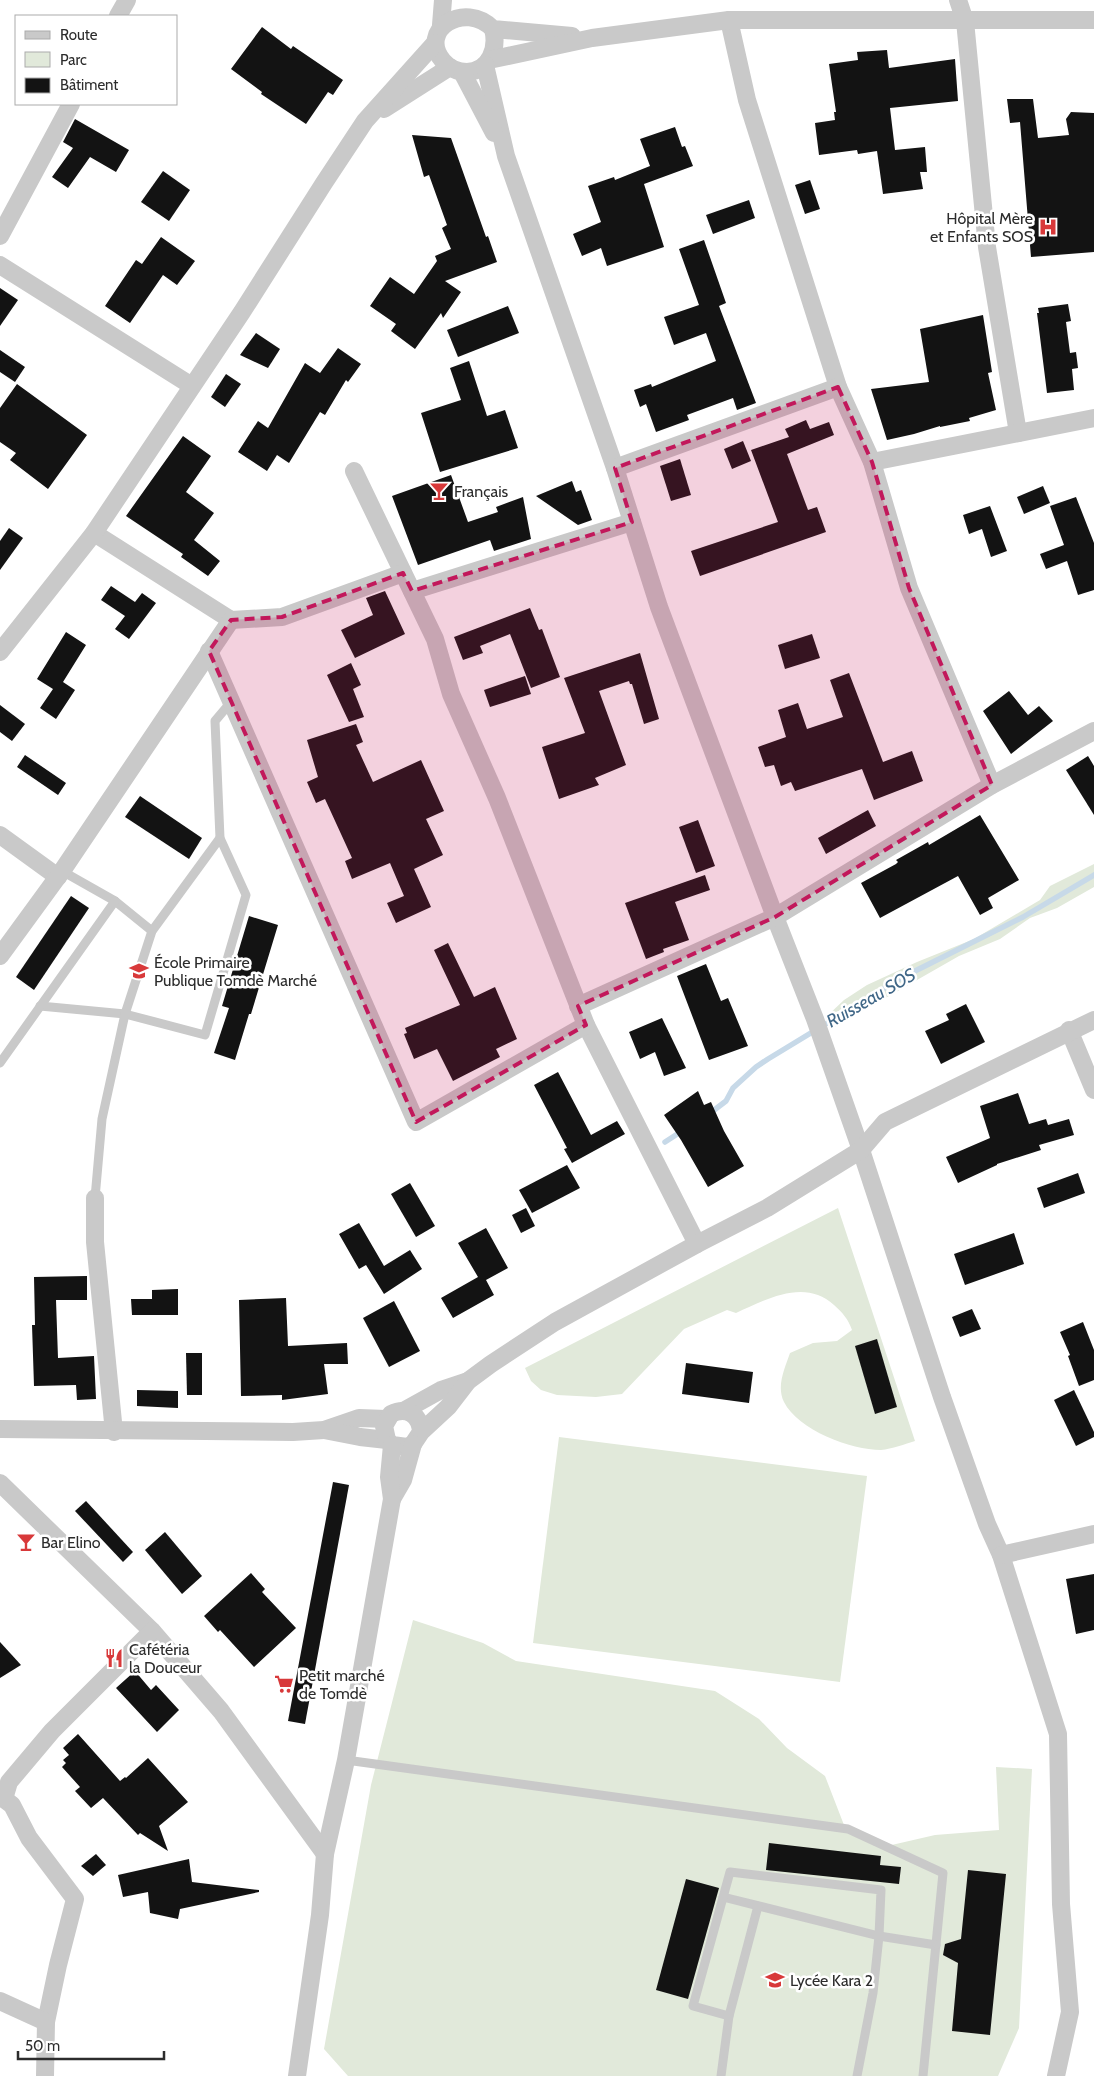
<svg xmlns="http://www.w3.org/2000/svg" width="1094" height="2076" viewBox="0 0 1094 2076" font-family="Cabin,sans-serif">
  <style>
    .green { fill: #e1e9da }
    .lines { fill: none; stroke-linecap: round; stroke-linejoin: round }
    .stream { stroke: #c7d9e8; stroke-width: 5.5 }
    .building { fill: #131313 }
    .lane { stroke: #c9c9c9; stroke-width: 9 }
    .street { stroke: #c9c9c9; stroke-width: 18 }
    .marked { fill: #c2185b; fill-opacity: 0.2; stroke: #c2185b; stroke-width: 4; stroke-dasharray: 10 6; stroke-linejoin: round }
    .labels { text-anchor: middle; dominant-baseline: central; stroke-width: 5; stroke-linejoin: round; paint-order: stroke }
    .poi-label { font-size: 16px; fill: #2c2c2c; stroke: #fff; text-anchor: start }
    .water-label { font-size: 18px; font-style: italic; fill: #406787; stroke: #fff }
  </style>
  <rect width="100%" height="100%" fill="#fff"/>
  <g class="green">
    <polygon points="1094,864 1094,887 1057,908 1030,918 1000,939 959,956 833,1028 826,1017 844,1000 867,985 917,962 974,939 1040,900 1050,886"/>
    <path d="M 838,1208 L 915,1441 C 905,1444 892,1449 881,1450 C 851,1450 798,1430 784,1402 C 776,1386 785,1368 790,1353 L 813,1343 L 837,1341 L 852,1330 C 848,1319 843,1313 834,1305 C 805,1278 767,1299 736,1313 L 727,1310 L 684,1329 L 622,1394 L 596,1397 L 557,1395 L 541,1390 L 531,1381 L 525,1368 Z"/>
    <polygon points="559,1437 867,1476 840,1682 533,1643"/>
    <polygon points="413,1620 483,1643 516,1661 715,1691 759,1719 787,1748 825,1776 844,1825 883,1847 935,1835 999,1830 996,1767 1032,1769 1019,2028 998,2076 348,2076 324,2049 371,1785"/>
  </g>
  <g class="lines">
    <g class="stream">
      <polyline points="709,1114 726,1101 733,1088 756,1067 768,1059 903,977 1023,917 1094,875"/>
      <polyline points="665,1142 682,1131"/>
    </g>
  </g>
  <g class="building">
    <polygon points="262,27 291,49 293,46 343,80 333,95 328,92 306,124 261,94 262,92 231,69"/>
    <polygon points="887,50 889,68 955,59 958,101 890,108 895,150 925,147 927,172 920,172 923,189 883,194 877,151 858,154 857,150 819,155 815,123 835,120 834,112 836,112 829,64 858,60 857,52"/>
    <polygon points="1007,99 1033,99 1038,138 1069,135 1066,119 1071,112 1094,113 1094,252 1031,257 1020,122 1010,123"/>
    <polygon points="75,119 129,150 116,172 90,157 68,188 52,177 73,148 63,142"/>
    <polygon points="675,127 682,147 685,146 693,166 644,184 664,247 607,266 601,248 582,256 573,234 601,222 588,186 614,177 615,180 650,166 640,139"/>
    <polygon points="412,135 451,138 486,237 488,236 497,262 445,281 461,292 443,318 441,313 415,349 391,331 396,324 370,306 390,277 414,294 437,261 435,256 451,249 442,228 447,225 429,175 424,177"/>
    <polygon points="163,171 190,190 169,221 141,202"/>
    <polygon points="810,180 820,209 805,214 795,185"/>
    <polygon points="749,200 755,218 713,234 706,215"/>
    <polygon points="161,237 195,261 177,285 163,275 130,323 105,306 136,260 142,264"/>
    <polygon points="704,240 726,303 719,306 756,403 737,410 733,398 687,415 689,420 656,432 646,404 640,407 634,390 651,384 652,387 716,361 706,333 674,345 664,317 699,305 679,249"/>
    <polygon points="0,288 18,300 0,326"/>
    <polygon points="1068,304 1071,321 1066,322 1070,353 1076,352 1078,368 1072,369 1074,390 1047,393 1037,313 1039,313 1038,308"/>
    <polygon points="508,306 519,333 458,357 447,330"/>
    <polygon points="983,315 992,372 988,373 996,410 969,418 970,421 940,427 940,426 914,434 887,440 871,389 929,382 920,329"/>
    <polygon points="256,333 280,349 268,368 240,355"/>
    <polygon points="338,348 361,364 348,382 346,380 325,415 320,412 289,463 277,455 267,471 238,452 258,421 268,428 305,363 320,373"/>
    <polygon points="0,350 25,367 15,382 0,372"/>
    <polygon points="469,361 487,416 505,410 518,448 440,472 421,413 461,400 450,368"/>
    <polygon points="226,374 241,384 225,407 211,397"/>
    <polygon points="17,384 87,435 48,489 10,460 16,453 0,442 0,408"/>
    <polygon points="806,420 810,429 829,422 834,435 787,454 808,510 817,507 826,532 700,576 691,551 778,522 751,450 789,437 785,429"/>
    <polygon points="183,436 211,456 186,492 214,513 194,540 220,561 208,576 181,557 183,554 126,516"/>
    <polygon points="743,441 751,461 732,469 724,449"/>
    <polygon points="680,459 691,495 671,501 660,466"/>
    <polygon points="451,475 468,522 498,512 496,507 523,497 531,539 494,551 490,540 418,565 392,496"/>
    <polygon points="572,481 576,492 581,490 592,520 578,525 536,496"/>
    <polygon points="1043,486 1050,503 1024,514 1017,497"/>
    <polygon points="1076,497 1094,543 1094,590 1078,595 1067,561 1046,569 1040,554 1064,545 1050,506"/>
    <polygon points="990,506 1007,551 991,557 982,529 969,534 963,515"/>
    <polygon points="9,528 23,538 0,570 0,541"/>
    <polygon points="111,586 135,602 142,593 156,603 129,639 115,629 125,616 101,600"/>
    <polygon points="385,591 405,634 355,658 341,630 373,615 366,598"/>
    <polygon points="530,608 539,630 542,629 560,677 531,688 510,634 480,646 483,653 463,660 454,637"/>
    <polygon points="66,632 86,645 63,682 75,690 56,719 40,708 53,689 37,679"/>
    <polygon points="812,634 820,658 785,669 778,645"/>
    <polygon points="640,653 659,719 644,724 632,684 630,684 629,681 599,691 626,765 595,778 599,785 559,799 542,747 585,733 564,678"/>
    <polygon points="351,663 361,685 353,689 364,717 349,722 327,675"/>
    <polygon points="849,673 883,762 912,751 923,781 874,800 862,769 795,791 791,782 781,786 774,765 765,767 758,747 786,737 778,710 798,703 807,729 843,717 830,680"/>
    <polygon points="525,676 531,694 490,707 484,690"/>
    <polygon points="1009,691 1028,715 1039,706 1053,721 1011,754 983,711"/>
    <polygon points="0,705 25,724 12,741 0,732"/>
    <polygon points="356,724 363,742 356,745 373,782 421,760 444,811 426,819 443,855 414,869 431,907 396,923 387,903 404,896 390,863 352,879 345,861 352,858 325,799 316,803 307,782 318,777 307,740"/>
    <polygon points="25,755 66,783 58,795 17,767"/>
    <polygon points="1088,756 1094,766 1094,815 1066,770"/>
    <polygon points="140,796 202,838 189,859 125,817"/>
    <polygon points="868,810 876,826 826,854 818,838"/>
    <polygon points="980,815 1019,880 988,898 993,908 980,915 958,876 880,918 861,883 896,864 898,862 896,860 928,842 929,845"/>
    <polygon points="698,820 715,866 696,873 679,827"/>
    <polygon points="705,875 710,890 675,902 689,940 663,949 664,952 646,959 625,903"/>
    <polygon points="71,896 89,908 34,990 16,977"/>
    <polygon points="249,916 278,925 251,1014 249,1014 235,1060 214,1053 229,1008 222,1006"/>
    <polygon points="448,943 474,997 495,987 517,1039 496,1049 500,1057 453,1081 437,1049 414,1059 404,1034 407,1033 405,1028 460,1005 434,950"/>
    <polygon points="706,964 721,1001 728,998 748,1046 709,1060 677,976"/>
    <polygon points="966,1004 985,1042 941,1064 925,1031 949,1020 946,1014"/>
    <polygon points="662,1018 686,1068 664,1076 655,1052 640,1059 629,1032"/>
    <polygon points="558,1072 591,1135 617,1121 625,1134 572,1163 564,1149 567,1148 534,1085"/>
    <polygon points="698,1091 704,1105 711,1102 724,1131 744,1166 708,1187 681,1140 664,1115"/>
    <polygon points="1018,1093 1029,1124 1046,1119 1048,1125 1069,1119 1074,1135 1039,1145 1041,1150 997,1164 997,1165 958,1183 946,1157 990,1138 980,1106"/>
    <polygon points="567,1165 580,1188 532,1213 519,1190"/>
    <polygon points="1078,1173 1085,1193 1044,1208 1037,1188"/>
    <polygon points="410,1183 435,1226 416,1237 391,1194"/>
    <polygon points="526,1208 535,1226 521,1233 512,1215"/>
    <polygon points="359,1223 384,1266 410,1250 422,1269 384,1294 366,1265 359,1269 339,1234"/>
    <polygon points="486,1228 508,1268 486,1280 494,1295 453,1318 441,1298 478,1277 458,1243"/>
    <polygon points="1014,1233 1024,1264 965,1285 954,1254"/>
    <polygon points="87,1276 87,1300 56,1300 58,1358 94,1356 96,1399 77,1400 76,1385 34,1386 32,1325 35,1325 34,1277"/>
    <polygon points="178,1289 178,1315 132,1315 131,1299 152,1299 152,1290"/>
    <polygon points="286,1298 288,1346 347,1343 348,1364 324,1364 328,1394 282,1400 282,1395 241,1396 239,1300"/>
    <polygon points="394,1301 420,1351 389,1367 363,1318"/>
    <polygon points="972,1309 981,1329 960,1337 952,1317"/>
    <polygon points="1083,1322 1094,1350 1094,1380 1079,1386 1068,1356 1070,1355 1060,1332"/>
    <polygon points="877,1339 897,1407 875,1414 855,1346"/>
    <polygon points="186,1353 202,1353 202,1395 187,1395"/>
    <polygon points="686,1363 753,1372 749,1403 682,1394"/>
    <polygon points="137,1390 178,1391 178,1408 137,1406"/>
    <polygon points="1074,1390 1094,1432 1094,1437 1076,1446 1054,1400"/>
    <polygon points="333,1482 349,1485 305,1724 288,1721"/>
    <polygon points="86,1501 133,1552 123,1562 75,1511"/>
    <polygon points="165,1532 202,1576 182,1594 145,1550"/>
    <polygon points="251,1573 265,1589 262,1592 296,1628 254,1667 220,1630 218,1632 204,1616"/>
    <polygon points="1094,1574 1094,1630 1076,1634 1066,1579"/>
    <polygon points="0,1642 21,1665 0,1678"/>
    <polygon points="135,1671 151,1690 156,1685 179,1710 157,1732 116,1688"/>
    <polygon points="78,1734 120,1781 125,1777 126,1778 148,1758 188,1802 159,1826 168,1851 140,1833 138,1835 103,1798 91,1808 75,1791 80,1787 62,1767 66,1763 63,1760 69,1755 63,1748"/>
    <polygon points="769,1843 881,1856 880,1865 901,1867 899,1884 766,1870"/>
    <polygon points="96,1854 106,1865 93,1876 81,1866"/>
    <polygon points="189,1859 192,1882 259,1890 259,1892 180,1909 178,1919 150,1913 148,1892 123,1897 118,1875"/>
    <polygon points="968,1870 1006,1874 990,2035 952,2031 958,1963 943,1955 945,1944 961,1939"/>
    <polygon points="686,1879 719,1888 688,1999 656,1990"/>
  </g>
  <g class="lines">
    <g class="lane">
      <polyline points="62,871 115,901 152,931"/>
      <polyline points="40,1006 125,1014 205,1035 246,895 220,838 215,721 231,702"/>
      <polyline points="0,1063 115,901"/>
      <polyline points="95,1198 102,1119 125,1014 152,931 220,838"/>
      <polyline points="346,1760 848,1829 943,1873 923,2076"/>
      <polyline points="723,1897 879,1936 936,1945"/>
      <polyline points="729,2016 693,2006 730,1872 881,1890 879,1936 873,1993 857,2076"/>
      <polyline points="721,2076 729,2016 758,1906"/>
    </g>
    <g class="street">
      <polyline points="958,0 965,21 987,247 1018,433"/>
      <polyline points="118,16 127,0"/>
      <polyline points="729,20 747,100 838,387 872,462 909,588 992,785"/>
      <polyline points="441,25 443,0"/>
      <path d="M 493,29 C 498,48 490,71 467,72 C 458,72 449,68 443,61 C 417,30 465,0 493,29 L 572,36"/>
      <polyline points="489,60 592,38 729,20 1094,20"/>
      <polyline points="485,65 506,156 615,468 659,607 775,917 815,1019 861,1150 942,1397 987,1524 1001,1555 1058,1734 1061,1904 1070,2012 1056,2076"/>
      <polyline points="462,72 494,133"/>
      <polyline points="384,109 450,67"/>
      <polyline points="0,236 71,104"/>
      <polyline points="0,265 192,386"/>
      <polyline points="872,462 1094,418"/>
      <polyline points="615,468 838,387"/>
      <polyline points="354,471 435,639 451,694 497,798 586,1025 697,1244"/>
      <polyline points="94,533 231,620 282,617 403,573"/>
      <polyline points="412,591 632,522"/>
      <polyline points="209,651 416,1122 586,1025"/>
      <polyline points="0,652 94,533 242,312 324,183 365,121 435,43"/>
      <polyline points="0,835 58,877"/>
      <polyline points="0,956 62,871 231,620"/>
      <polyline points="578,1006 775,917 992,785 1094,731"/>
      <polyline points="1069,1030 1094,1090"/>
      <polyline points="95,1198 95,1242 114,1432"/>
      <polyline points="405,1410 441,1390 468,1381"/>
      <polyline points="0,1429 293,1432 324,1430 359,1418 386,1419"/>
      <polyline points="324,1430 360,1437 387,1440"/>
      <path d="M 421,1432 C 420,1415 407,1406 391,1414 L 384,1426 L 387,1440 L 392,1445 L 407,1447 L 413,1444 L 421,1432 L 448,1407 L 468,1381 L 491,1364 L 555,1322 L 697,1244 L 767,1208 L 861,1150 L 885,1122 L 1094,1020"/>
      <polyline points="0,1483 152,1631 221,1711 325,1854"/>
      <polyline points="392,1499 403,1480 413,1444"/>
      <polyline points="1001,1555 1094,1534"/>
      <polyline points="0,1796 12,1805 29,1838 75,1899 58,1965 46,2022 45,2076"/>
      <polyline points="4,1799 9,1782 52,1731 152,1631"/>
      <polyline points="0,2001 46,2022"/>
      <polyline points="297,2076 320,1915 325,1854 346,1760 392,1499 389,1477 392,1445"/>
    </g>
  </g>
  <path class="marked" d="M 838,387 L 872,462 L 909,588 L 992,785 L 775,917 L 578,1006 L 586,1025 L 416,1122 L 209,651 L 231,620 L 282,617 L 403,573 L 412,591 L 632,522 L 615,468 Z"/>
  <defs>
    <g id="hospital-bare" transform="scale(1.5)"><path d="M-5-5h3v3.5h4V-5h3V5h-3V1.5h-4V5h-3Z" fill="#d8393a" stroke="#fff" stroke-width="2.5" paint-order="stroke"/></g>
    <g id="bar-bare" transform="scale(1.5)"><path d="M-6-5H6L.8 .8V4.5H3.5V6h-7V4.5H-.8V.8Z" fill="#d8393a" stroke="#fff" stroke-width="2.5" paint-order="stroke"/></g>
    <g id="school-bare" transform="scale(1.5)"><path d="M0-5L7-2L0 1L-7-2ZM-4 1L0 2.5L4 1V4Q0 6-4 4Z" fill="#d8393a" stroke="#fff" stroke-width="2.5" paint-order="stroke"/></g>
    <g id="restaurant-bare" transform="scale(1.5)"><path d="M-5-6h1v4h1v-4h1v4h1v-4h1v5L-1.5 .5V6h-2V.5L-5-1ZM5-6V6H3V1.5H1.5Q1.5-4 5-6Z" fill="#d8393a" stroke="#fff" stroke-width="2.5" paint-order="stroke"/></g>
    <g id="supermarket-bare" transform="scale(1.5)"><path d="M-6-5.5h2.5l.6 2H6L4.5 2H-2.5L-4.4-4H-6ZM-1.5 3.2a1.3 1.3 0 1 0 .1 0ZM3 3.2a1.3 1.3 0 1 0 .1 0Z" fill="#d8393a" stroke="#fff" stroke-width="2.5" paint-order="stroke"/></g>
  </defs>
  <g fill-rule="evenodd">
    <use href="#hospital-bare" x="1048" y="227"/>
    <use href="#bar-bare" x="439" y="491"/>
    <use href="#school-bare" x="139" y="971"/>
    <use href="#bar-bare" x="26" y="1542"/>
    <use href="#restaurant-bare" x="114" y="1658"/>
    <use href="#supermarket-bare" x="284" y="1684"/>
    <use href="#school-bare" x="775" y="1980"/>
  </g>
  <g class="labels">
    <g class="poi-label">
      <text x="1033" y="218" text-anchor="end">Hôpital Mère<tspan x="1033" dy="18">et Enfants SOS</tspan></text>
      <text x="454" y="491">Français</text>
      <text x="154" y="962">École Primaire<tspan x="154" dy="18">Publique Tomdè Marché</tspan></text>
      <text x="41" y="1542">Bar Elino</text>
      <text x="129" y="1649">Cafétéria<tspan x="129" dy="18">la Douceur</tspan></text>
      <text x="299" y="1675">Petit marché<tspan x="299" dy="18">de Tomdè</tspan></text>
      <text x="790" y="1980">Lycée Kara 2</text>
    </g>
    <g class="water-label">
      <text transform="translate(871 998) rotate(-30)">Ruisseau SOS</text>
    </g>
  </g>
  <rect x="15" y="15" width="162" height="90" fill="#ffffff" stroke="#ababab"/>
  <rect x="25" y="31" width="25" height="8" fill="#c9c9c9" stroke="#ababab"/>
  <text x="60" y="40" font-size="15" fill="#2c2c2c">Route</text>
  <rect x="25" y="52" width="25" height="15" fill="#e1e9da" stroke="#ababab"/>
  <text x="60" y="65" font-size="15" fill="#2c2c2c">Parc</text>
  <rect x="25" y="78" width="25" height="15" fill="#131313" stroke="#ababab"/>
  <text x="60" y="90" font-size="15" fill="#2c2c2c">Bâtiment</text>
  <path d="M18 2051v8h146v-8" fill="none" stroke="#2c2c2c" stroke-width="2.5"/>
  <text x="25" y="2051" font-size="15" fill="#2c2c2c" stroke="#ffffff" stroke-width="4" paint-order="stroke">50 m</text>
</svg>
